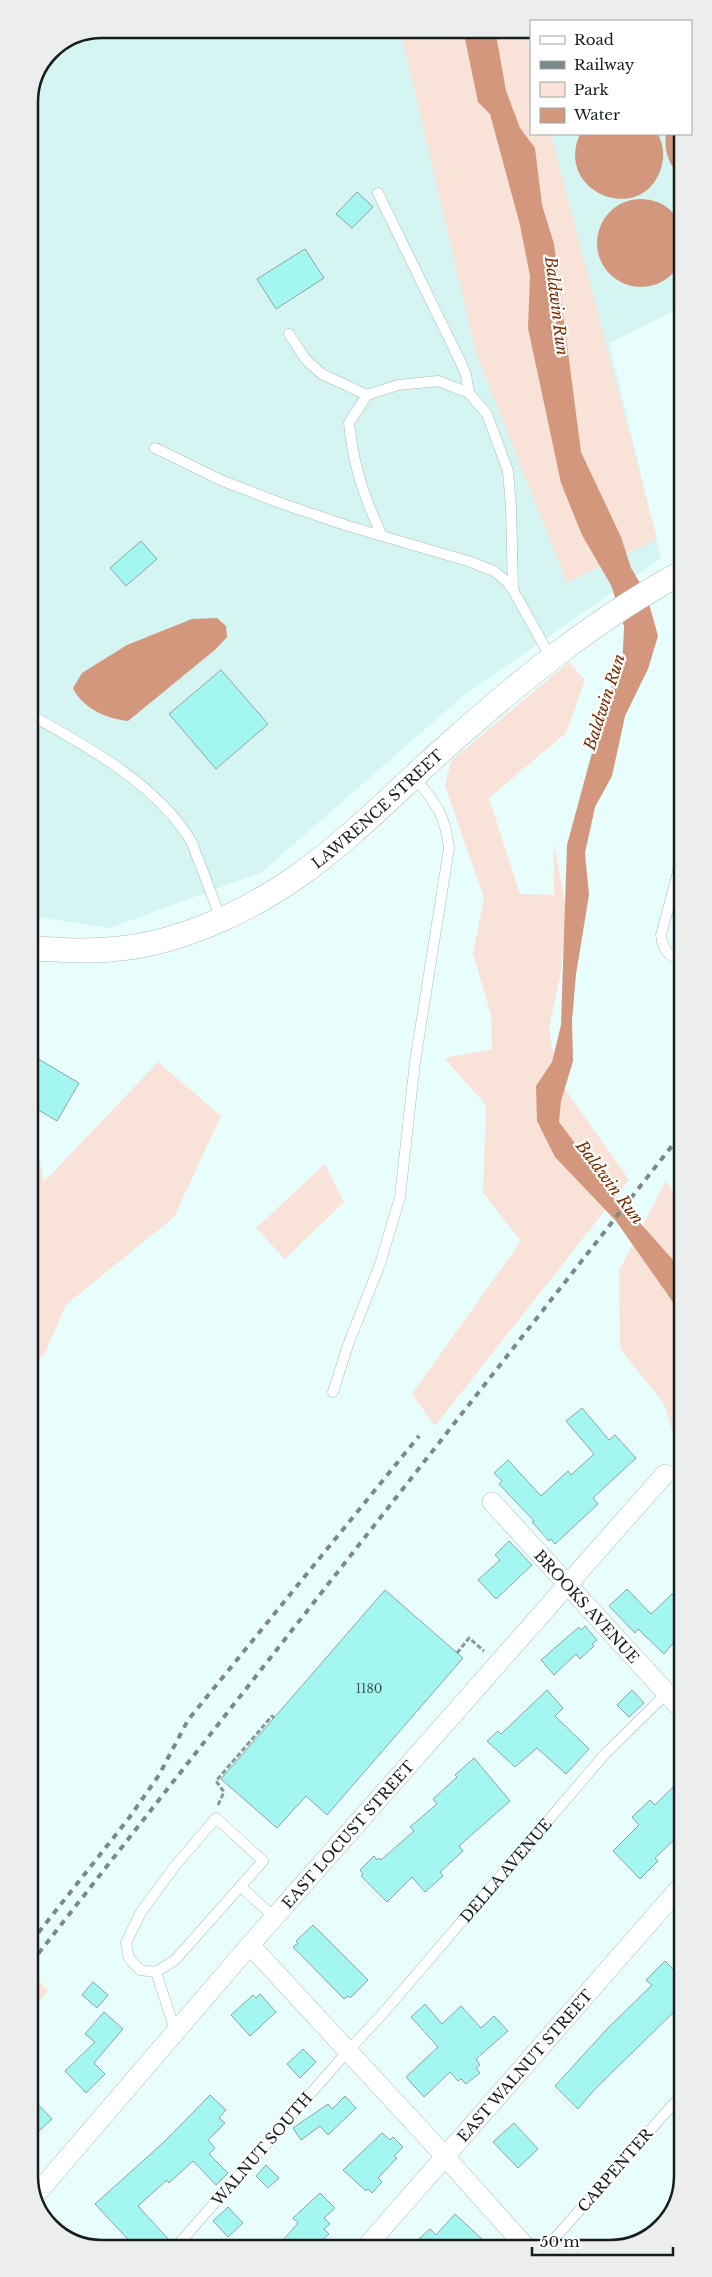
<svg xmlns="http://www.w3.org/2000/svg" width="712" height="2277" viewBox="0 0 712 2277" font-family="'Libre Baskerville',serif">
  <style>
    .built { fill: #d5f5f2 }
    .green { fill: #f9e3d8 }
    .water { fill: #d2977c }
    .building { fill: #a4f6f1; stroke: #8fa4a2 }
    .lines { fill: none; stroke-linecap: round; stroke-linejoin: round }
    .service-casing { stroke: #a8bdbb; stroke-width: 11 }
    .minor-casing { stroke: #a8bdbb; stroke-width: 20 }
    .tertiary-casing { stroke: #a8bdbb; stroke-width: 25 }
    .path { stroke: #889897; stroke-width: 3; stroke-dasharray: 5 2.5; stroke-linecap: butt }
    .service { stroke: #fff; stroke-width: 10 }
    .minor { stroke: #fff; stroke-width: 19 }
    .tertiary { stroke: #fff; stroke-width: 24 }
    .rail { stroke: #7b8a89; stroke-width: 4; stroke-dasharray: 6 6; stroke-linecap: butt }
    .labels { text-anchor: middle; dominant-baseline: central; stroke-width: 4.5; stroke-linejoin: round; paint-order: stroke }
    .number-label { font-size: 12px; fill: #3a5452 }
    .street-label { font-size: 15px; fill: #161e1d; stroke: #fff }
    .water-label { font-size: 16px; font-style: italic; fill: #742e01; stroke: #fff }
    .rim { fill: none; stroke: #161e1d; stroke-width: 2.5 }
  </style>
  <rect width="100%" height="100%" fill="#e8fefc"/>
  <polygon class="built" points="101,29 531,29 531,134 681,134 681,307 609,343 661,558 463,696 262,872 110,928 30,916 29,101 50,50"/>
  <g class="green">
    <polygon points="400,29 524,29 531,56 531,134 551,134 657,539 567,583 476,353"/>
    <polygon points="569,662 585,680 566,733 489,798 520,894 554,895 554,843 567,913 561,971 549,1029 557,1077 629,1180 435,1426 412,1394 521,1241 483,1193 486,1105 444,1058 492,1049 491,1015 473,953 484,898 445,786 451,761"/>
    <polygon points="158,1062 221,1116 174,1217 66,1305 44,1355 30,1367 30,1145 39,1157 44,1182"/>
    <polygon points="325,1164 344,1202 285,1259 256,1228"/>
    <polygon points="666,1181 682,1204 682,1461 664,1404 620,1348 619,1271"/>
    <polygon points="36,1977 48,1991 31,2011 31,1983"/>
  </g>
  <g class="water">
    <polygon points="463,29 495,29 506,91 520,128 535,148 542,205 554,244 581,452 621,537 631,568 646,593 658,636 648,669 625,716 612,776 595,807 585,853 589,895 576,974 572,1020 573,1061 561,1101 559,1122 607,1186 682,1270 682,1315 616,1221 555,1157 537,1121 536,1086 552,1062 561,1025 567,845 609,690 622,673 624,626 611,585 582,535 561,483 528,328 530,276 520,225 490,114 478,102"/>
    <path d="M 580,134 L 658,134 C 664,146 665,159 660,171 C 640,226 554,192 580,134 Z"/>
    <path d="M 666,134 L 681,134 L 681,177 C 668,164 664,151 666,134 Z"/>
    <circle cx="641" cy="243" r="44"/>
    <path d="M 217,618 L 226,626 L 227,637 L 216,649 L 128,721 C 107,719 82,708 73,688 L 82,673 L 127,645 L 192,619 Z"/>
  </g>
  <g class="building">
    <polygon points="357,192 373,207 352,228 336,214"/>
    <polygon points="305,249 324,278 276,309 257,279"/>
    <polygon points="141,541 157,559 126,586 110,568"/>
    <polygon points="221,670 268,724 216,769 169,714"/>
    <polygon points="30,1054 79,1083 57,1121 30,1105"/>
    <polygon points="582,1408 609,1440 615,1435 636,1458 593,1498 598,1504 555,1544 551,1539 549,1541 532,1522 534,1521 499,1484 502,1481 494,1473 508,1460 541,1496 568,1471 571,1475 594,1454 566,1421"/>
    <polygon points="509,1541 532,1565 496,1599 478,1580 500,1560 495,1555"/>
    <polygon points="627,1589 651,1614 672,1594 683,1605 683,1631 664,1654 638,1629 635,1633 609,1606"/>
    <polygon points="385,1590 463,1658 327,1815 306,1796 277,1828 221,1779"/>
    <polygon points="585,1626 597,1640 592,1644 594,1646 580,1659 576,1654 554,1675 541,1660 579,1627 581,1630"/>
    <polygon points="547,1690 563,1708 555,1716 589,1749 566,1774 537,1748 515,1767 487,1741 498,1731 501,1734"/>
    <polygon points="632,1690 644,1703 629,1717 617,1705"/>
    <polygon points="474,1758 510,1801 459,1846 463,1851 440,1872 443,1876 425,1892 412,1877 387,1902 361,1876 363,1874 360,1870 374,1856 377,1860 379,1858 381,1860 414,1831 410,1827 437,1804 433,1799 457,1777 455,1775"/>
    <polygon points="683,1777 683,1835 679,1835 655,1858 658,1861 640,1879 613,1851 639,1825 632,1817 650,1800 655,1805"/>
    <polygon points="313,1925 368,1980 350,1998 348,1996 344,1999 293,1947 298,1943 296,1941"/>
    <polygon points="665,1961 683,1979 683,2003 594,2090 578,2109 555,2086 607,2029 652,1985 646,1980"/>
    <polygon points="93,1982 108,1995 97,2008 82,1995"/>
    <polygon points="260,1994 276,2012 250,2036 231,2015 253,1995 256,1998"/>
    <polygon points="425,2004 442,2024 461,2006 481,2028 494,2016 508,2031 476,2059 480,2065 476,2068 480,2073 466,2084 461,2079 458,2081 450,2072 424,2097 406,2077 438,2047 411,2017"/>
    <polygon points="104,2012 123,2029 94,2063 105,2074 86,2093 65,2071 95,2042 85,2034"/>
    <polygon points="303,2049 316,2062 300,2078 287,2064"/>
    <polygon points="210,2095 226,2110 219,2118 225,2123 208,2140 215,2148 209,2154 228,2173 216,2185 193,2161 169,2183 167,2180 138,2206 171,2242 168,2248 136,2248 95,2204 164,2142"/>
    <polygon points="345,2096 356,2108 328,2135 320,2126 301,2140 293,2128 328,2104 332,2109"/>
    <polygon points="31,2097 52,2119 39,2131 31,2122"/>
    <polygon points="514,2123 538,2149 518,2168 493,2142"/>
    <polygon points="382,2133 390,2140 393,2137 403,2147 394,2156 397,2158 378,2178 382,2182 372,2193 368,2189 366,2191 343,2170"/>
    <polygon points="266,2165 279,2178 268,2188 256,2176"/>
    <polygon points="320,2193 335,2208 324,2218 330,2224 324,2229 329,2234 314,2247 277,2247 298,2223 293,2218"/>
    <polygon points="228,2207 243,2223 228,2237 213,2221"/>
    <polygon points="455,2214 482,2239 475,2246 410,2247 430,2229 436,2235"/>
  </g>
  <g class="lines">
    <g class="service-casing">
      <g id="service">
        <polyline points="378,193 462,365 466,375 469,393"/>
        <polyline points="680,198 681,198"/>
        <polyline points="289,334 306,360 322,374 367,395"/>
        <polyline points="155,448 223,481 283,504 348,526 468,561 494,571 507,582 513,590 551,658"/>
        <path d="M 382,536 C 364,497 353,465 349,423 L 367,395 L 398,385 L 438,381 L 469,393 L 487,414 L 508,471 L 511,507 L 513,590"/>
        <polyline points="676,576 681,596"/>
        <path d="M 29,714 C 85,745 160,786 192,843 L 221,919"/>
        <path d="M 682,857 L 661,935 C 663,950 668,956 682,961"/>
        <path d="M 333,1392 L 348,1345 L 380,1264 L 400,1197 L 415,1062 L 449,848 C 444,811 436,805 414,776"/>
        <polygon points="216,1818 263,1861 175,1960 156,1972 140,1970 129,1958 126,1943 141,1912 175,1866"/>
        <polyline points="240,1886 275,1918"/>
        <polyline points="156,1972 176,2033"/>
        <polyline points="548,2246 683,2093"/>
        <path id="s1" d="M 175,2248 L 348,2051 L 385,2011 L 605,1754 L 667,1693"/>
      </g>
    </g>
    <g class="minor-casing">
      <g id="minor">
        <path id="s2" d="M 492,1502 L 683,1711"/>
        <polyline points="250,1945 431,2141 525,2246"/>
        <path id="s3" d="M 33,2198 L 250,1945 L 665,1474"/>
        <path id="s4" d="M 366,2247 L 683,1884"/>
      </g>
    </g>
    <g class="tertiary-casing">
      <g id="tertiary">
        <path id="s5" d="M 30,948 C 58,950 87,952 115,949 C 177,944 247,912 298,876 C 355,836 403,784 456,738 C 525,677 599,617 681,573"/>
      </g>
    </g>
    <g class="path">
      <polyline points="457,1653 469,1638 484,1651"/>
      <polyline points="218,1805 224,1792 216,1781 272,1716 274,1718"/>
    </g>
    <use href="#service" class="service"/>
    <use href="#minor" class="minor"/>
    <use href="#tertiary" class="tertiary"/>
    <g class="rail">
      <polyline points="31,1942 129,1818 159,1775 188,1720 419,1436"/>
      <polyline points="31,1963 682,1133"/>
    </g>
  </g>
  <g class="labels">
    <g class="number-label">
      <text x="369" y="1688">1180</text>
    </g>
    <g class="street-label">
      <text stroke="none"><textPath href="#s5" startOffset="388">LAWRENCE STREET</textPath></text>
      <text stroke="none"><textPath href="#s2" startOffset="141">BROOKS AVENUE</textPath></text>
      <text stroke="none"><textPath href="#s3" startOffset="481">EAST LOCUST STREET</textPath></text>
      <text stroke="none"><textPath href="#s1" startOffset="502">DELLA AVENUE</textPath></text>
      <text stroke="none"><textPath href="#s4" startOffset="241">EAST WALNUT STREET</textPath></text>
      <text transform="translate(262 2149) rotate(-49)">WALNUT SOUTH</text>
      <text transform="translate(615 2170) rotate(-49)">CARPENTER</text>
    </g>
    <g class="water-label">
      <text transform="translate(557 306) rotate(83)">Baldwin Run</text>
      <text transform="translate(604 702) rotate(-72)">Baldwin Run</text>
      <text transform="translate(610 1182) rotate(53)">Baldwin Run</text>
    </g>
  </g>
  <path d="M0 0H712V2277H0ZM102 38H610A64 64 0 0 1 674 102V2176A64 64 0 0 1 610 2240H102A64 64 0 0 1 38 2176V102A64 64 0 0 1 102 38Z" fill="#eceded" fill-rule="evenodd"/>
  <path class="rim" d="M102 38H610A64 64 0 0 1 674 102V2176A64 64 0 0 1 610 2240H102A64 64 0 0 1 38 2176V102A64 64 0 0 1 102 38Z"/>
  <rect x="530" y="20" width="162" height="115" fill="#ffffff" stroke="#a2a5a5"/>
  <rect x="540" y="36" width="25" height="8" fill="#ffffff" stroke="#a2a5a5"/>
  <text x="574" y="45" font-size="15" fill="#161e1d">Road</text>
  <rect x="540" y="61" width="25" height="8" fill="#7b8a89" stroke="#a2a5a5"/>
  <text x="574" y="70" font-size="15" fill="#161e1d">Railway</text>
  <rect x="540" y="82" width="25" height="15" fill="#f9e3d8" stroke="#a2a5a5"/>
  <text x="574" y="95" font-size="15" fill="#161e1d">Park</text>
  <rect x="540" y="108" width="25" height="15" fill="#d2977c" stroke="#a2a5a5"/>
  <text x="574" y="120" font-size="15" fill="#161e1d">Water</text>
  <path d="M532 2247v8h141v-8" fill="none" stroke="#161e1d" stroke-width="2.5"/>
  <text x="540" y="2247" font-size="15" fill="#161e1d" stroke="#ffffff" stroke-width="4" paint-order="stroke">50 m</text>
</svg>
